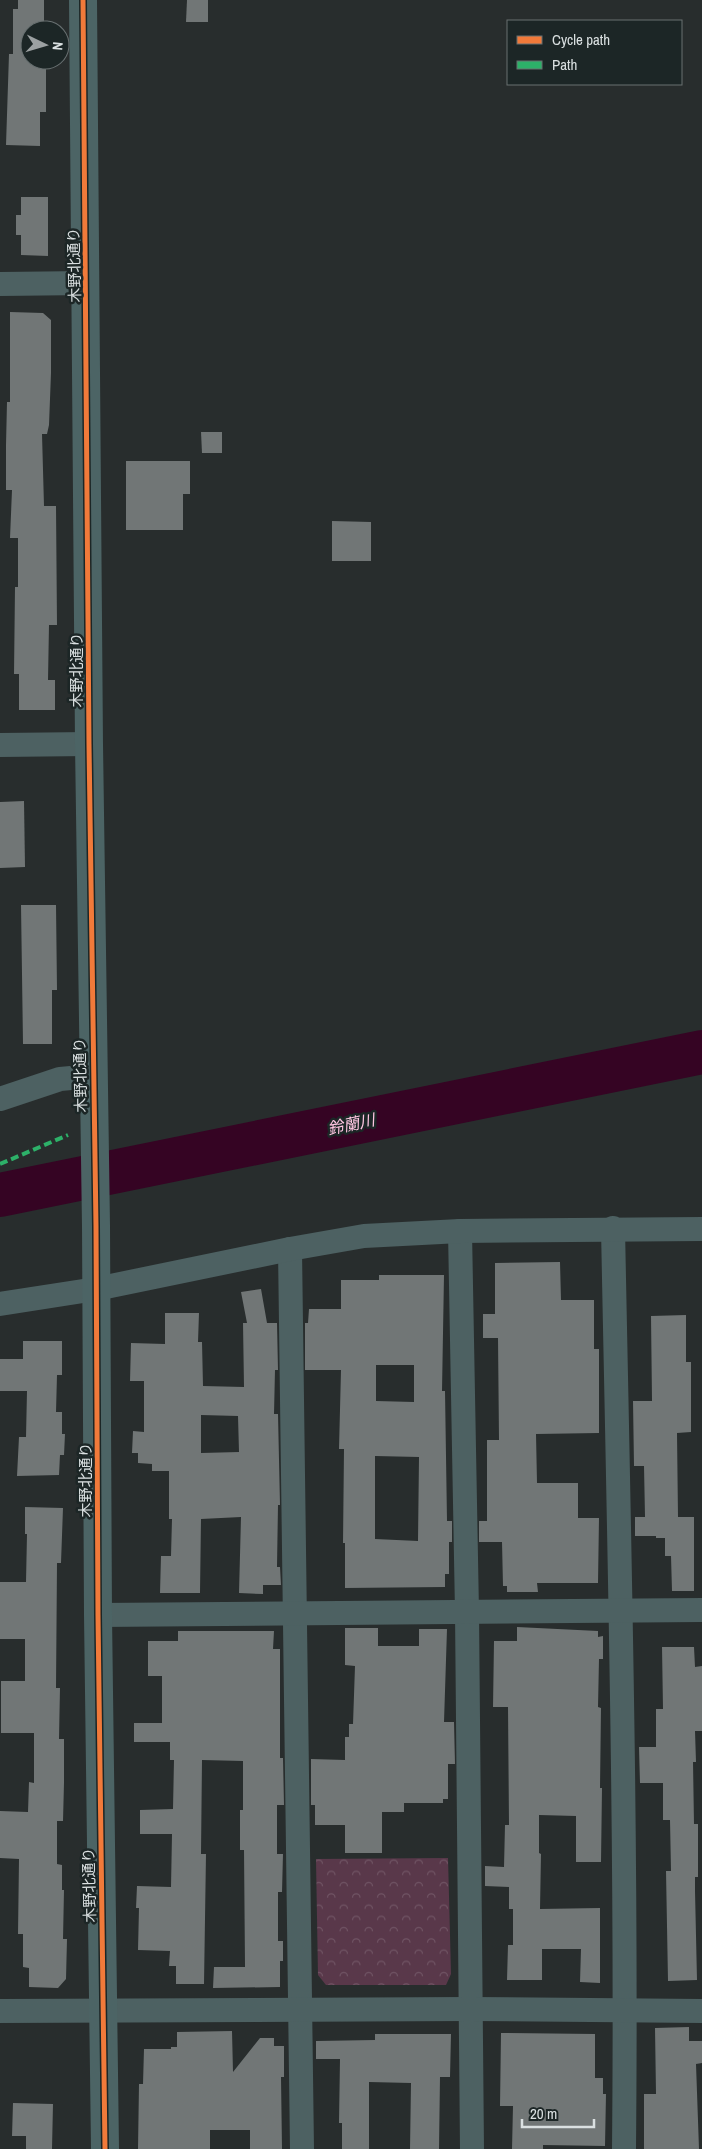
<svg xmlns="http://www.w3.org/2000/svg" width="702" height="2149" viewBox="0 0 702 2149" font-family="'Archivo Narrow','Noto Sans JP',sans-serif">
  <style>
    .park { fill: url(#park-crowns) }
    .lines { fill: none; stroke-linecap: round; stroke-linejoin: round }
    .river { stroke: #350423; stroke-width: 44 }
    .building { fill: #717676; fill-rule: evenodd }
    .street { stroke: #4d6162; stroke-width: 24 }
    .secondary { stroke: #4c6465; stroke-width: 28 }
    .quiet { stroke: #2db169; stroke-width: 4; stroke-dasharray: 8 4; stroke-linecap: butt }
    .cycleway-casing { stroke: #1c2626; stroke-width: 8 }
    .cycleway { stroke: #f17a3a; stroke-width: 5 }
    .labels { text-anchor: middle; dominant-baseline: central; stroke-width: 5; stroke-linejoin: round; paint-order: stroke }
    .street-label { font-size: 15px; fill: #dae0e1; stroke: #1c2626 }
    .water-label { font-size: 16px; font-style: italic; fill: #fec5e1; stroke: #1c2626 }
  </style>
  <defs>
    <pattern id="park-crowns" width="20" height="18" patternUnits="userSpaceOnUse" patternTransform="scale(1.25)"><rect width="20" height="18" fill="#59384a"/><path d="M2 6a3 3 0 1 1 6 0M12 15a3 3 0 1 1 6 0" fill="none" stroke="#705464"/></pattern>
  </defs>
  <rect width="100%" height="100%" fill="#282d2d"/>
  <polygon class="park" points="448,1858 451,1974 446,1985 326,1985 318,1975 316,1859"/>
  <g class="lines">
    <polyline class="river" points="0,1195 702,1052"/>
  </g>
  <g class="building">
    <polygon points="18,0 44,0 44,30 30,30 30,60 46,60 46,112 40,112 40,146 6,145 9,54 13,54 13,9 18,9"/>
    <polygon points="187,0 208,0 208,22 186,22"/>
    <polygon points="21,197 48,197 48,256 21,255 21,235 16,235 16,215 21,215"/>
    <polygon points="10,312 43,313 51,320 51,373 49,425 47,434 42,434 44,506 56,506 57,625 49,625 48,680 55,680 55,710 19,710 19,674 14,674 15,587 18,587 18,538 10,538 12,490 6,490 6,445 7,402 10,402"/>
    <polygon points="201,432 222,432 222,453 202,453"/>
    <polygon points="126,461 190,461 190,494 183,494 183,530 126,530"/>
    <polygon points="332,521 371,522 371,561 332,561"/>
    <polygon points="24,801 25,867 0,868 0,802"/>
    <polygon points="21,905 56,905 57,990 52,990 52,1044 23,1044"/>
    <polygon points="560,1262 561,1300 594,1300 594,1349 599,1349 599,1433 536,1434 537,1483 578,1483 578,1518 599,1518 598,1583 537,1583 538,1592 507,1592 507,1586 503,1586 502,1542 479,1542 479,1521 487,1521 487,1440 499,1440 498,1338 483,1338 483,1314 495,1314 495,1263"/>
    <path d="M 379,1275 L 444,1275 L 442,1391 L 445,1391 L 447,1521 L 452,1521 L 452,1542 L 449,1542 L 449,1574 L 445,1574 L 445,1587 L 345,1588 L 345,1543 L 343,1543 L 344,1449 L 339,1449 L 341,1370 L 305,1370 L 305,1323 L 308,1323 L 309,1309 L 341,1309 L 341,1280 L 379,1280 ZM 376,1365 L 414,1365 L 414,1402 L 376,1401 ZM 375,1456 L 419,1457 L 418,1541 L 375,1539 Z"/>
    <path d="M 261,1289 L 267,1323 L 277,1323 L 278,1370 L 275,1370 L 274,1414 L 278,1414 L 280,1505 L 278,1505 L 277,1567 L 280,1567 L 281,1585 L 263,1585 L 263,1594 L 239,1593 L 241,1517 L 201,1519 L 200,1593 L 160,1593 L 161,1556 L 171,1556 L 172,1519 L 169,1519 L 169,1471 L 152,1471 L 152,1464 L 138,1463 L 138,1453 L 132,1453 L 133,1431 L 144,1432 L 144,1381 L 130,1381 L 131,1343 L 165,1344 L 165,1313 L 199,1313 L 198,1342 L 202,1342 L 203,1386 L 244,1387 L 243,1323 L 247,1323 L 241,1292 ZM 201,1415 L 238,1416 L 239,1452 L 201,1453 Z"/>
    <polygon points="686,1315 686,1362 691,1362 691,1432 677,1433 678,1517 694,1517 694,1591 672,1591 671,1556 665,1556 665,1538 656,1538 656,1536 635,1536 635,1517 645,1517 644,1466 634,1466 633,1401 652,1401 651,1316"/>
    <polygon points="23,1341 62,1341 62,1375 57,1375 56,1412 62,1412 62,1434 65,1434 64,1455 60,1455 59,1475 17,1476 19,1437 26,1437 27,1391 0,1391 0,1359 23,1359"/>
    <polygon points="25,1507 63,1508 61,1563 57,1563 56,1688 60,1688 59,1739 64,1739 64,1783 63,1821 57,1821 57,1864 62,1865 62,1890 64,1890 63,1939 67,1939 66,1979 58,1988 29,1987 29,1968 23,1967 23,1934 18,1934 19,1859 0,1858 0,1811 28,1812 29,1782 34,1783 34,1733 1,1733 1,1681 25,1681 25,1639 0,1639 0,1582 26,1582 27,1534 25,1534"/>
    <polygon points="517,1627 598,1631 598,1637 603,1636 603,1659 599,1659 598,1707 601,1708 600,1788 602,1788 601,1862 576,1862 576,1816 539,1815 539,1853 541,1854 540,1909 600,1908 600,1983 580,1982 581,1949 542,1949 542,1980 507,1980 508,1945 513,1945 513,1909 509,1909 509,1887 485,1886 485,1866 504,1867 505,1825 509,1825 508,1707 493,1707 494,1641 517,1641"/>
    <polygon points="345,1628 378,1628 378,1646 419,1646 419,1629 447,1629 444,1722 454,1722 455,1764 448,1764 448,1799 443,1799 443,1803 404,1803 404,1812 382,1812 382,1853 345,1853 345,1825 315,1825 315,1805 311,1805 311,1759 345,1760 345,1737 349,1737 349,1724 353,1724 355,1666 345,1665"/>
    <polygon points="178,1631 274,1631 273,1649 280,1649 280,1758 283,1758 284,1805 277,1805 277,1854 283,1854 282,1892 278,1892 278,1941 283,1941 283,1961 280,1961 280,1987 213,1988 214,1967 245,1967 244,1850 240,1850 240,1810 243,1810 243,1761 202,1760 201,1854 206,1854 204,1984 176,1984 176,1966 169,1966 170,1951 138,1950 139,1908 136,1908 137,1886 171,1887 172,1834 140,1834 140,1810 173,1809 174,1760 170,1760 170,1742 134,1742 134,1723 162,1723 162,1676 148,1676 148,1641 178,1641"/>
    <polygon points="662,1647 694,1647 695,1667 702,1666 702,1731 695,1731 696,1762 693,1762 694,1824 698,1824 698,1877 695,1877 695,1891 697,1980 668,1981 666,1871 671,1871 670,1820 663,1820 663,1783 640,1783 639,1747 656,1747 656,1709 663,1709"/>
    <polygon points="689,2027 689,2041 702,2041 702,2063 696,2064 699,2149 644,2149 644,2094 656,2094 655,2028"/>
    <polygon points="232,2031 233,2072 260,2038 274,2038 274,2046 284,2046 284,2077 281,2077 282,2149 250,2149 250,2130 210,2130 210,2149 138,2149 139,2084 143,2084 144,2049 171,2049 171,2047 177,2047 177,2032"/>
    <polygon points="501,2033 595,2034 595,2078 603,2078 603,2094 606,2094 605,2146 543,2145 543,2149 512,2149 513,2106 500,2106"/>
    <polygon points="375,2034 451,2034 450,2077 440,2077 439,2149 410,2149 411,2083 369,2082 369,2149 342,2149 342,2123 339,2123 340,2059 316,2059 316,2041 375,2040"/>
    <polygon points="13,2103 53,2104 52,2149 26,2149 26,2136 12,2136"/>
  </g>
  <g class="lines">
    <g class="street">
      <polyline points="0,284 87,283"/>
      <polyline points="0,745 89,744"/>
      <polyline points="0,1099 60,1079 93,1076"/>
      <path d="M 613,1228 C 619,1535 627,1842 624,2149"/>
      <polyline points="460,1231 467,1612 472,2149"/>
      <polyline points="290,1249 302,2149"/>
      <polyline points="0,1304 96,1289 290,1249 364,1236 460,1231 702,1229"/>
      <polyline points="98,1615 702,1610"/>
      <polyline points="0,2011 470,2009 702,2011"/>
    </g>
    <polyline class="secondary" points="83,0 89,744 96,1226 98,1615 105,2149"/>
    <polyline class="quiet" points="0,1164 68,1135"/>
    <g class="cycleway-casing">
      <polyline id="cycleway" points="83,0 89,744 96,1226 98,1615 105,2149"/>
    </g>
    <use href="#cycleway" class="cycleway"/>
  </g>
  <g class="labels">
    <g class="street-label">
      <text transform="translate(74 265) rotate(-91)">木野北通り</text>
      <text transform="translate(76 670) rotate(-90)">木野北通り</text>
      <text transform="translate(80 1075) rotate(-91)">木野北通り</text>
      <text transform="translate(85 1480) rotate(-90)">木野北通り</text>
      <text transform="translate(89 1885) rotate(-91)">木野北通り</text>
    </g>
    <g class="water-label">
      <text transform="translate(351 1124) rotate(-12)">鈴蘭川</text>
    </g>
  </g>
  <rect x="507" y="20" width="175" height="65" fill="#1c2626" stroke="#687071"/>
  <rect x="517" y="36" width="25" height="8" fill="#f17a3a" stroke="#687071"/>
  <text x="552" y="45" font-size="15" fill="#dae0e1">Cycle path</text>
  <rect x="517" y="61" width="25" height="8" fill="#2db169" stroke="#687071"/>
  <text x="552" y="70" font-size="15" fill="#dae0e1">Path</text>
  <g transform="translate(45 45) rotate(95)"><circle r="24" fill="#1c2626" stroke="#687071"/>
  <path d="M0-4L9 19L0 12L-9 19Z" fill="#9ca1a2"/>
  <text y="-8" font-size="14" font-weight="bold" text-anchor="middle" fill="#dae0e1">N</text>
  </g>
  <path d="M522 2119v8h72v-8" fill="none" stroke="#dae0e1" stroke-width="2.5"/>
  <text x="530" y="2119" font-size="15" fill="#dae0e1" stroke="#1c2626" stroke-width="4" paint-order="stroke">20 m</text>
</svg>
